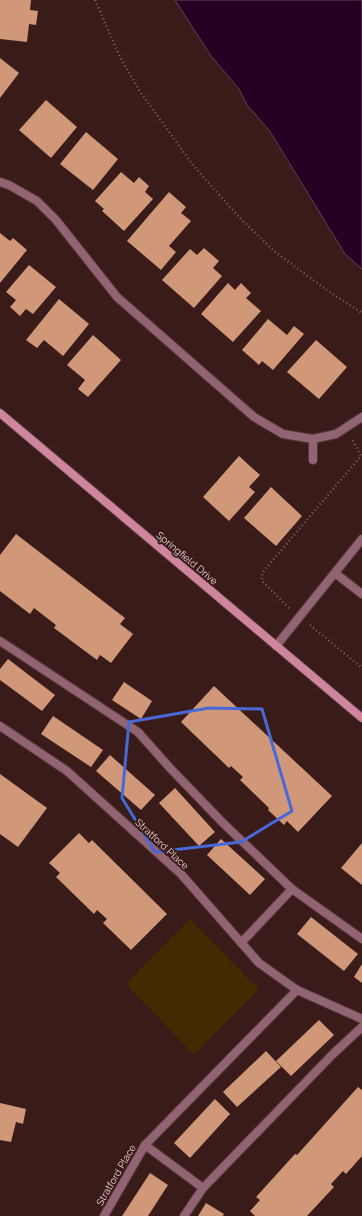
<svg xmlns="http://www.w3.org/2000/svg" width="362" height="1216" viewBox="0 0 362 1216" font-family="Raleway,sans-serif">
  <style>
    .green { fill: #422a02 }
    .water { fill: #260124; stroke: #604058 }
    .building { fill: #d09778 }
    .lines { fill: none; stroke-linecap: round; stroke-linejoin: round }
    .lane-casing { stroke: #553836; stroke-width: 10 }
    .street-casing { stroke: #553836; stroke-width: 10 }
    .secondary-casing { stroke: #553836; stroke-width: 10 }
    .path { stroke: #7e6462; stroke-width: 2.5; stroke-dasharray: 1 3; stroke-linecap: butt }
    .lane { stroke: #916373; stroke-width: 8 }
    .street { stroke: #916373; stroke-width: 8 }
    .secondary { stroke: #d0859f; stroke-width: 8 }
    .marked { fill: none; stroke: #4669d7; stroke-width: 3; stroke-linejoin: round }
    .labels { text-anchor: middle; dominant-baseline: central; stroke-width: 4; stroke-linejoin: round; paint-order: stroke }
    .street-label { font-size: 10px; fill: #e8d3d1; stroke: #391b19 }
  </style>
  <rect width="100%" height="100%" fill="#391b19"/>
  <polygon class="green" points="190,919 259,989 194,1055 126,984"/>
  <polygon class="water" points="175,0 362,0 362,269 345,254 269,130 247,105 239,89 211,56"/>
  <g class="building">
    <polygon points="0,0 31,0 30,10 38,11 36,25 29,24 27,42 0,39"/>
    <polygon points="0,58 19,73 0,98"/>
    <polygon points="46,100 77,127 51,158 19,130"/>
    <polygon points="86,132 118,159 93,190 60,164"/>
    <polygon points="121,172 134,183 139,177 149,186 145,192 153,199 124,231 102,211 104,209 95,201"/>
    <polygon points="169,192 186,207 181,213 191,221 169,246 176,252 161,270 127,241"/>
    <polygon points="0,233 10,241 13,238 27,250 0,283"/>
    <polygon points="204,248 219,261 213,268 222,276 194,308 162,280 190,249 197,255"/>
    <polygon points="29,265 56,287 33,314 26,309 20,316 10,307 16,300 6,292"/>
    <polygon points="228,283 235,290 241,283 251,293 246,298 261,311 233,342 201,314"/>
    <polygon points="59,299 89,324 63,356 44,340 37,348 26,340"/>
    <polygon points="268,319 287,335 294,326 304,334 273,370 262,361 259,365 242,350"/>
    <polygon points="93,335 121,360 88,397 78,389 85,380 67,365"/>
    <polygon points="316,340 347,367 319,399 287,372"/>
    <polygon points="239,456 260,475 249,487 255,492 229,521 203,497"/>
    <polygon points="271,487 302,516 276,546 244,518"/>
    <polygon points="16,534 125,618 120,624 133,634 111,663 100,655 97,660 54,628 56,625 34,608 30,614 0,591 0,555"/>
    <polygon points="8,659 55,695 42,711 0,680 0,669"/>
    <polygon points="124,682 152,701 141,719 112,700"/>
    <polygon points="214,686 332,796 298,832 287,821 284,825 268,810 269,808 240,780 243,777 231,766 229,768 181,722"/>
    <polygon points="53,716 103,750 91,767 41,734"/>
    <polygon points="110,755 155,795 141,810 96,771"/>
    <polygon points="0,774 47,808 18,847 0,834"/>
    <polygon points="175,788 215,832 199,846 159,803"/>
    <polygon points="79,833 89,843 92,840 167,914 131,950 103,923 107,919 97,910 94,914 56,877 60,873 49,863"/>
    <polygon points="221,839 265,879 250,895 207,855"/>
    <polygon points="362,843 362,885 341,868"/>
    <polygon points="311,917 358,954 344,971 297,934"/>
    <polygon points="362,964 362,983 354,977"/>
    <polygon points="319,1020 334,1035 291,1076 276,1061"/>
    <polygon points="266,1051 281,1067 237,1107 223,1092"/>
    <polygon points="358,1087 362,1090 362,1156 346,1174 343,1171 331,1184 334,1187 307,1216 255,1216 250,1211 260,1200 256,1197 295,1154 297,1155"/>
    <polygon points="215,1099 230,1114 190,1158 174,1143"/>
    <polygon points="0,1103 26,1109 23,1124 16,1122 11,1142 0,1140"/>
    <polygon points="150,1173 168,1185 148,1216 122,1216"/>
    <polygon points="206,1203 224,1214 223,1216 198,1216"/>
  </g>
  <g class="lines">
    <g class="lane-casing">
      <g id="lane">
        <polyline points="313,460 313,439"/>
        <polyline points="335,573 362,594"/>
        <polyline points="276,646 362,539"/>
      </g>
    </g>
    <g class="street-casing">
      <g id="street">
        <polyline points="0,182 9,185 37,201 56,220 117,297 254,417 283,434 313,439 336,434 362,417"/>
        <polyline points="0,641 138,732 170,768 223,823 292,889 241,943"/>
        <polyline points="0,726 67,771 181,874 259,963 297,990 362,1019"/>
        <polyline points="292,889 362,939"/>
        <polyline points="145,1145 203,1188"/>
        <polyline points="104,1216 145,1145 297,990"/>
        <polyline points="184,1216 203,1188 333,1054 362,1027"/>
      </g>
    </g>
    <g class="secondary-casing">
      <polyline id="secondary" points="0,413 362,718"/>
    </g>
    <g class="path">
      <polyline points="95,0 119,55 139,90 192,164 238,216 274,251 328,291 362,313"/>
      <polyline points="289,608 262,581 262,573 361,456 352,439"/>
      <polyline points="310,625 362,668"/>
    </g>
    <use href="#lane" class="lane"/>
    <use href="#street" class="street"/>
    <use href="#secondary" class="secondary"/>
  </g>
  <path class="marked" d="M 209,708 L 262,709 L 292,811 L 241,842 L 155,852 L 122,798 L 129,722 Z"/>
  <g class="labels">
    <g class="street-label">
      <text transform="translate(187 558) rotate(40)">Springfield Drive</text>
      <text transform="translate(162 844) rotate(43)">Stratford Place</text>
      <text transform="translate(116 1175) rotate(-60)">Stratford Place</text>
    </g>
  </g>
</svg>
